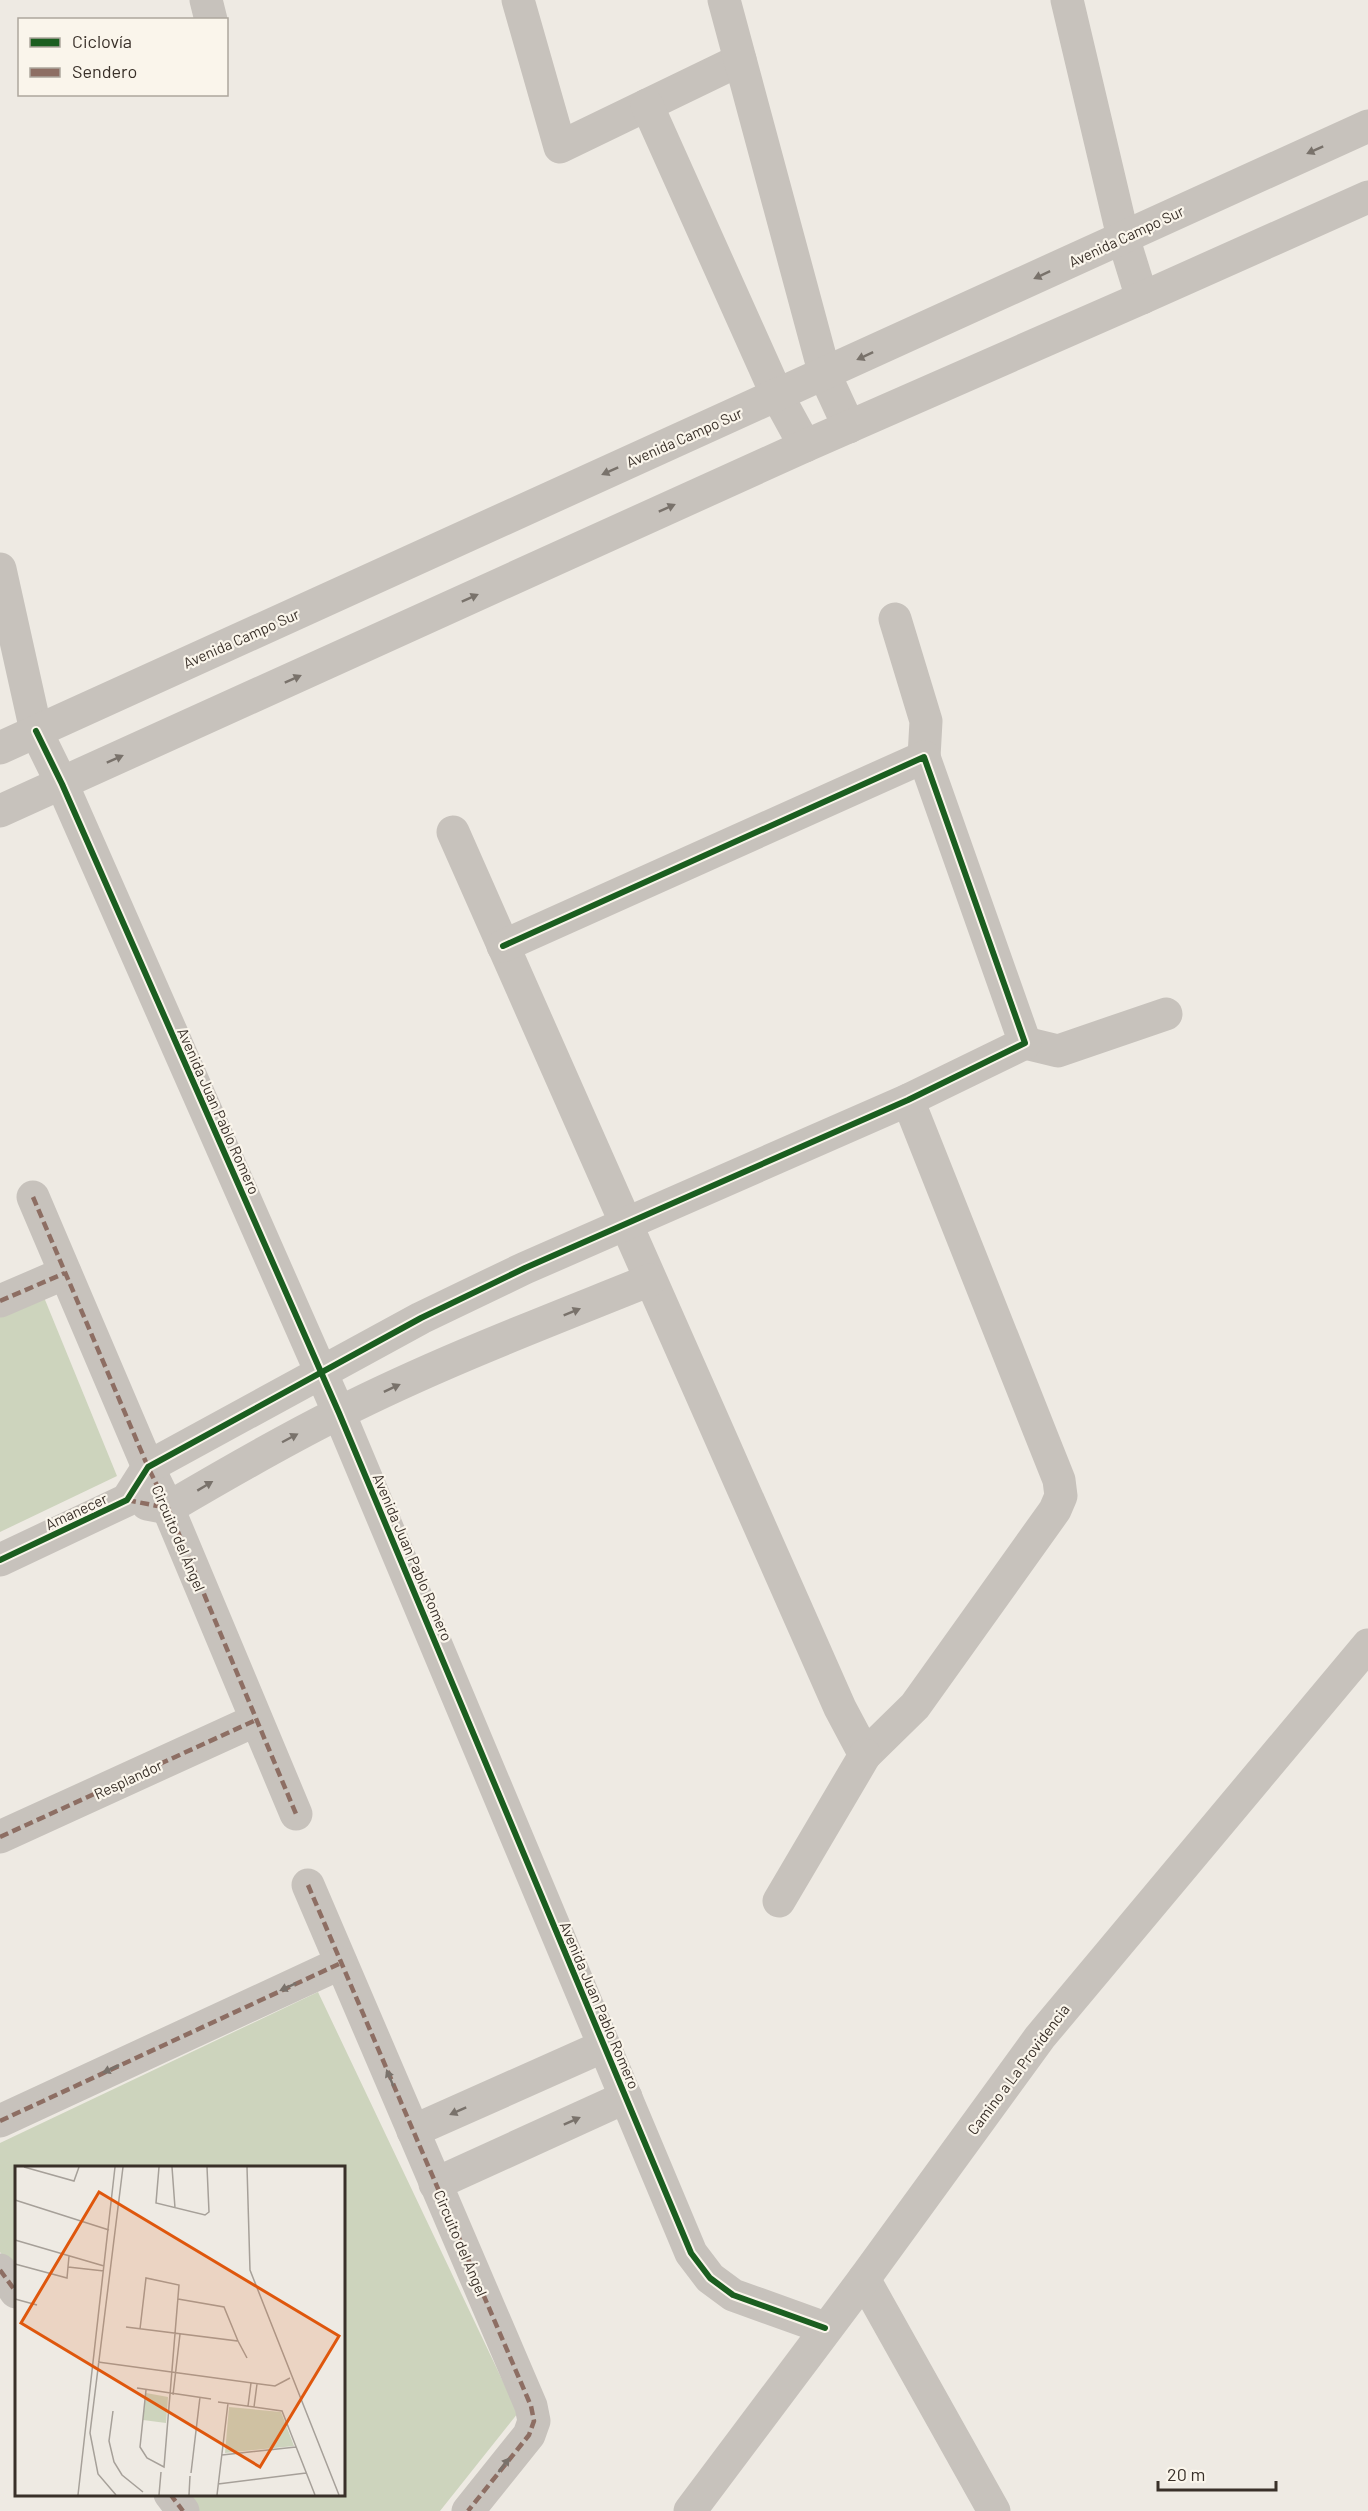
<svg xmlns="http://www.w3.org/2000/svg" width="1368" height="2511" viewBox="0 0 1368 2511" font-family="Barlow,sans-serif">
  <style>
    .green { fill: #cdd4bd }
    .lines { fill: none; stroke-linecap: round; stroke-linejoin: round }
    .minor { stroke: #c7c2bc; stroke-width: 33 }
    .quiet { stroke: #8d6e63; stroke-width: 4.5; stroke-dasharray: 9 4.5; stroke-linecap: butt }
    .cycleway-casing { stroke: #faf5eb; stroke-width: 10 }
    .cycleway { stroke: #1b5e20; stroke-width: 6 }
    .oneway { fill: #79726b }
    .labels { text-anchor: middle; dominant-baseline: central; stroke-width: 4.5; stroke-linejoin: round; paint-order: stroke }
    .street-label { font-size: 15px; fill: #393029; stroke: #faf5eb }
    .inset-road { fill: none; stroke: #a6a099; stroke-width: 1.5 }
    .view { fill: #df570d; fill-opacity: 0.15; stroke: #df570d; stroke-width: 3 }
    .inset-edge { fill: none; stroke: #393029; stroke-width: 3 }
  </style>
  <rect width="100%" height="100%" fill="#eeeae3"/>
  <g class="green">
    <polygon points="41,1290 117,1476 0,1532 0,1309"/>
    <polygon points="318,1992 518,2413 440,2511 194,2511 181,2495 344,2494 344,2168 16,2168 16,2274 0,2252 0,2143"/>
  </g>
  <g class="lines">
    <g class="minor">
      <polyline points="206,0 211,20"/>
      <polyline points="518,0 560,147 740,60"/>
      <polyline points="724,0 825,375 849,427"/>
      <polyline points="1067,0 1123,237 1142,298"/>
      <polyline points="647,105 777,395 805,446"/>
      <polyline points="0,569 36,731 62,784 339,1413 691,2253 710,2278 733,2295 825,2328"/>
      <polyline points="895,619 926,721 924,757"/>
      <polyline points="0,748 1368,126"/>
      <polyline points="0,811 805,446 1142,298 1368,197"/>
      <polyline points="453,832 840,1708 865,1755 915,1706 1055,1510 1061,1496 1059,1480 908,1100"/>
      <polyline points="1025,1043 1058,1051 1166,1014"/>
      <polyline points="33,1197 148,1467 168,1508 296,1814"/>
      <polyline points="0,1301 65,1273"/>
      <path d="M 147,1504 L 168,1508 C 224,1475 281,1442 339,1413 C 440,1362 546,1322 650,1280"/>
      <polyline points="0,1560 127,1500 148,1467 421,1318 525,1268 908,1100 1025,1043 924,757 503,946"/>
      <polyline points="0,1837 256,1720"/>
      <polyline points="308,1885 531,2406 534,2421 529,2435 468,2511"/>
      <polyline points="779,1901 865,1755"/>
      <polyline points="0,2121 341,1963"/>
      <polyline points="413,2131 604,2046"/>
      <polyline points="435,2184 626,2097"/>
      <polyline points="0,2270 16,2292"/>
      <polyline points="864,2279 994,2511"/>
      <polyline points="170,2494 183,2511"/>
      <polyline points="690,2511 864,2279 1040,2037 1368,1645"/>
    </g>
    <g class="quiet">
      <polyline points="33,1197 148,1467 168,1508 296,1814"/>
      <polyline points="0,1301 65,1273"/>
      <polyline points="127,1500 168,1508"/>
      <polyline points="0,1837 256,1720"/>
      <polyline points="308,1885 531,2406 534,2421 529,2435 468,2511"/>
      <polyline points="0,2121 341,1963"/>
      <polyline points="0,2270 16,2292"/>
      <polyline points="170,2494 183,2511"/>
    </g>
    <g class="cycleway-casing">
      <g id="cycleway">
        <polyline points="36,731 62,784 339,1413 691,2253 710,2278 733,2295 825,2328"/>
        <polyline points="0,1560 127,1500 148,1467 421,1318 525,1268 908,1100 1025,1043 924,757 503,946"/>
      </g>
    </g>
    <use href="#cycleway" class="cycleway"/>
  </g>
  <defs><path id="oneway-solid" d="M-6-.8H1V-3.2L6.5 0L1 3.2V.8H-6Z" transform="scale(1.5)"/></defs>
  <g class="oneway">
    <use href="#oneway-solid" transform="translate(1315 150) rotate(156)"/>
    <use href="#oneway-solid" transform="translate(1042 275) rotate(155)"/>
    <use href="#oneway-solid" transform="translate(865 356) rotate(155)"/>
    <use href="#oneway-solid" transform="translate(610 471) rotate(156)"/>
    <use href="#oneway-solid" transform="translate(667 508) rotate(-24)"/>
    <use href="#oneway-solid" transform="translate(470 598) rotate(-24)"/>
    <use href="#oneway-solid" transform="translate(293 679) rotate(-24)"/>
    <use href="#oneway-solid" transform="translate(115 759) rotate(-24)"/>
    <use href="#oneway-solid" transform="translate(572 1312) rotate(-22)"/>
    <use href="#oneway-solid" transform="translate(392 1388) rotate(-25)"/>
    <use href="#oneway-solid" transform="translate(290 1438) rotate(-28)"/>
    <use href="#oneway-solid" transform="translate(205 1486) rotate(-31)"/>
    <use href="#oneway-solid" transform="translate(288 1987) rotate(155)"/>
    <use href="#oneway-solid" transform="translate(111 2069) rotate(155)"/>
    <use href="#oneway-solid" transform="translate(390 2078) rotate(-113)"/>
    <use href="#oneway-solid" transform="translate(458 2111) rotate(156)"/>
    <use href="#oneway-solid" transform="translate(572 2121) rotate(-24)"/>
    <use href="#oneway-solid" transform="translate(504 2465) rotate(-52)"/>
  </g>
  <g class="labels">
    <g class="street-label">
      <text transform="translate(1126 236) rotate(-25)">Avenida Campo Sur</text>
      <text transform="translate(684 437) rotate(-24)">Avenida Campo Sur</text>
      <text transform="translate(241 638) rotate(-24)">Avenida Campo Sur</text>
      <text transform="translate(219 1111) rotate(66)">Avenida Juan Pablo Romero</text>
      <text transform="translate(76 1511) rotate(-25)">Amanecer</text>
      <text transform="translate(179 1538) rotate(67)">Circuito del Ángel</text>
      <text transform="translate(413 1557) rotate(67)">Avenida Juan Pablo Romero</text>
      <text transform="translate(128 1779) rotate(-25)">Resplandor</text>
      <text transform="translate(600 2005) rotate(67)">Avenida Juan Pablo Romero</text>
      <text transform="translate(1018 2069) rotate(-53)">Camino a La Providencia</text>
      <text transform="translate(461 2243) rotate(67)">Circuito del Ángel</text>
    </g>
  </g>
  <g transform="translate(15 2166)">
    <rect width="330" height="330" fill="#eeeae3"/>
    <path d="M 131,227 L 153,231 L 151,257 L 128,254 ZM 214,241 L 266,246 L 279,280 L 210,287 Z" fill="#cdd4bd"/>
    <path class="inset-road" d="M 9,1 L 59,15 L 64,1M 144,1 L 141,37 L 190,49 L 194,46 L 192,1M 157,1 L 160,42M 232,1 L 235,104 L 324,329M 0,34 L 94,64M 0,74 L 89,100M 0,98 L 52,112 L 54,90M 53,101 L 89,105M 0,133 L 22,139M 111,161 L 223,175 L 209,141 L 163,133M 125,163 L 131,112 L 164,119 L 149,301 L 132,292 L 125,281 L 131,224M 223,175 L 232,192M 83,196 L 260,220 L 275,212M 122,222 L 196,233M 158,229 L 165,168M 203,236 L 267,245 L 300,329M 233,240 L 236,217M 239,241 L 242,218M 98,245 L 94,275 L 99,296 L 107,309 L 128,326M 207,289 L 281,281M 176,307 L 185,231M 203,318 L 291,307M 63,329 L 100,1M 101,329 L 83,308 L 75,267 L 108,1M 144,329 L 146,306M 174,329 L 175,310M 202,329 L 213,237"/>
    <path class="view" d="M 84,26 L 324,170 L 245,301 L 6,157 Z"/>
    <rect width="330" height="330" class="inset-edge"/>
  </g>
  <rect x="18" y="18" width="210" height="78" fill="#faf5eb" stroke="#ada69d" stroke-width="1.5"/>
  <rect x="30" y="38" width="30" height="9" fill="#1b5e20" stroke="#ada69d" stroke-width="1.5"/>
  <text x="72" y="48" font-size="18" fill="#393029">Ciclovía</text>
  <rect x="30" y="68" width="30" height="9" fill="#8d6e63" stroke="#ada69d" stroke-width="1.5"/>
  <text x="72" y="78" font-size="18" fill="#393029">Sendero</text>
  <path d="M1158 2481v9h118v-9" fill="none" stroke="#393029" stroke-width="3"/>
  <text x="1167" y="2481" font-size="18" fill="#393029" stroke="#faf5eb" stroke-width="4.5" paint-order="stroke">20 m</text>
</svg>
